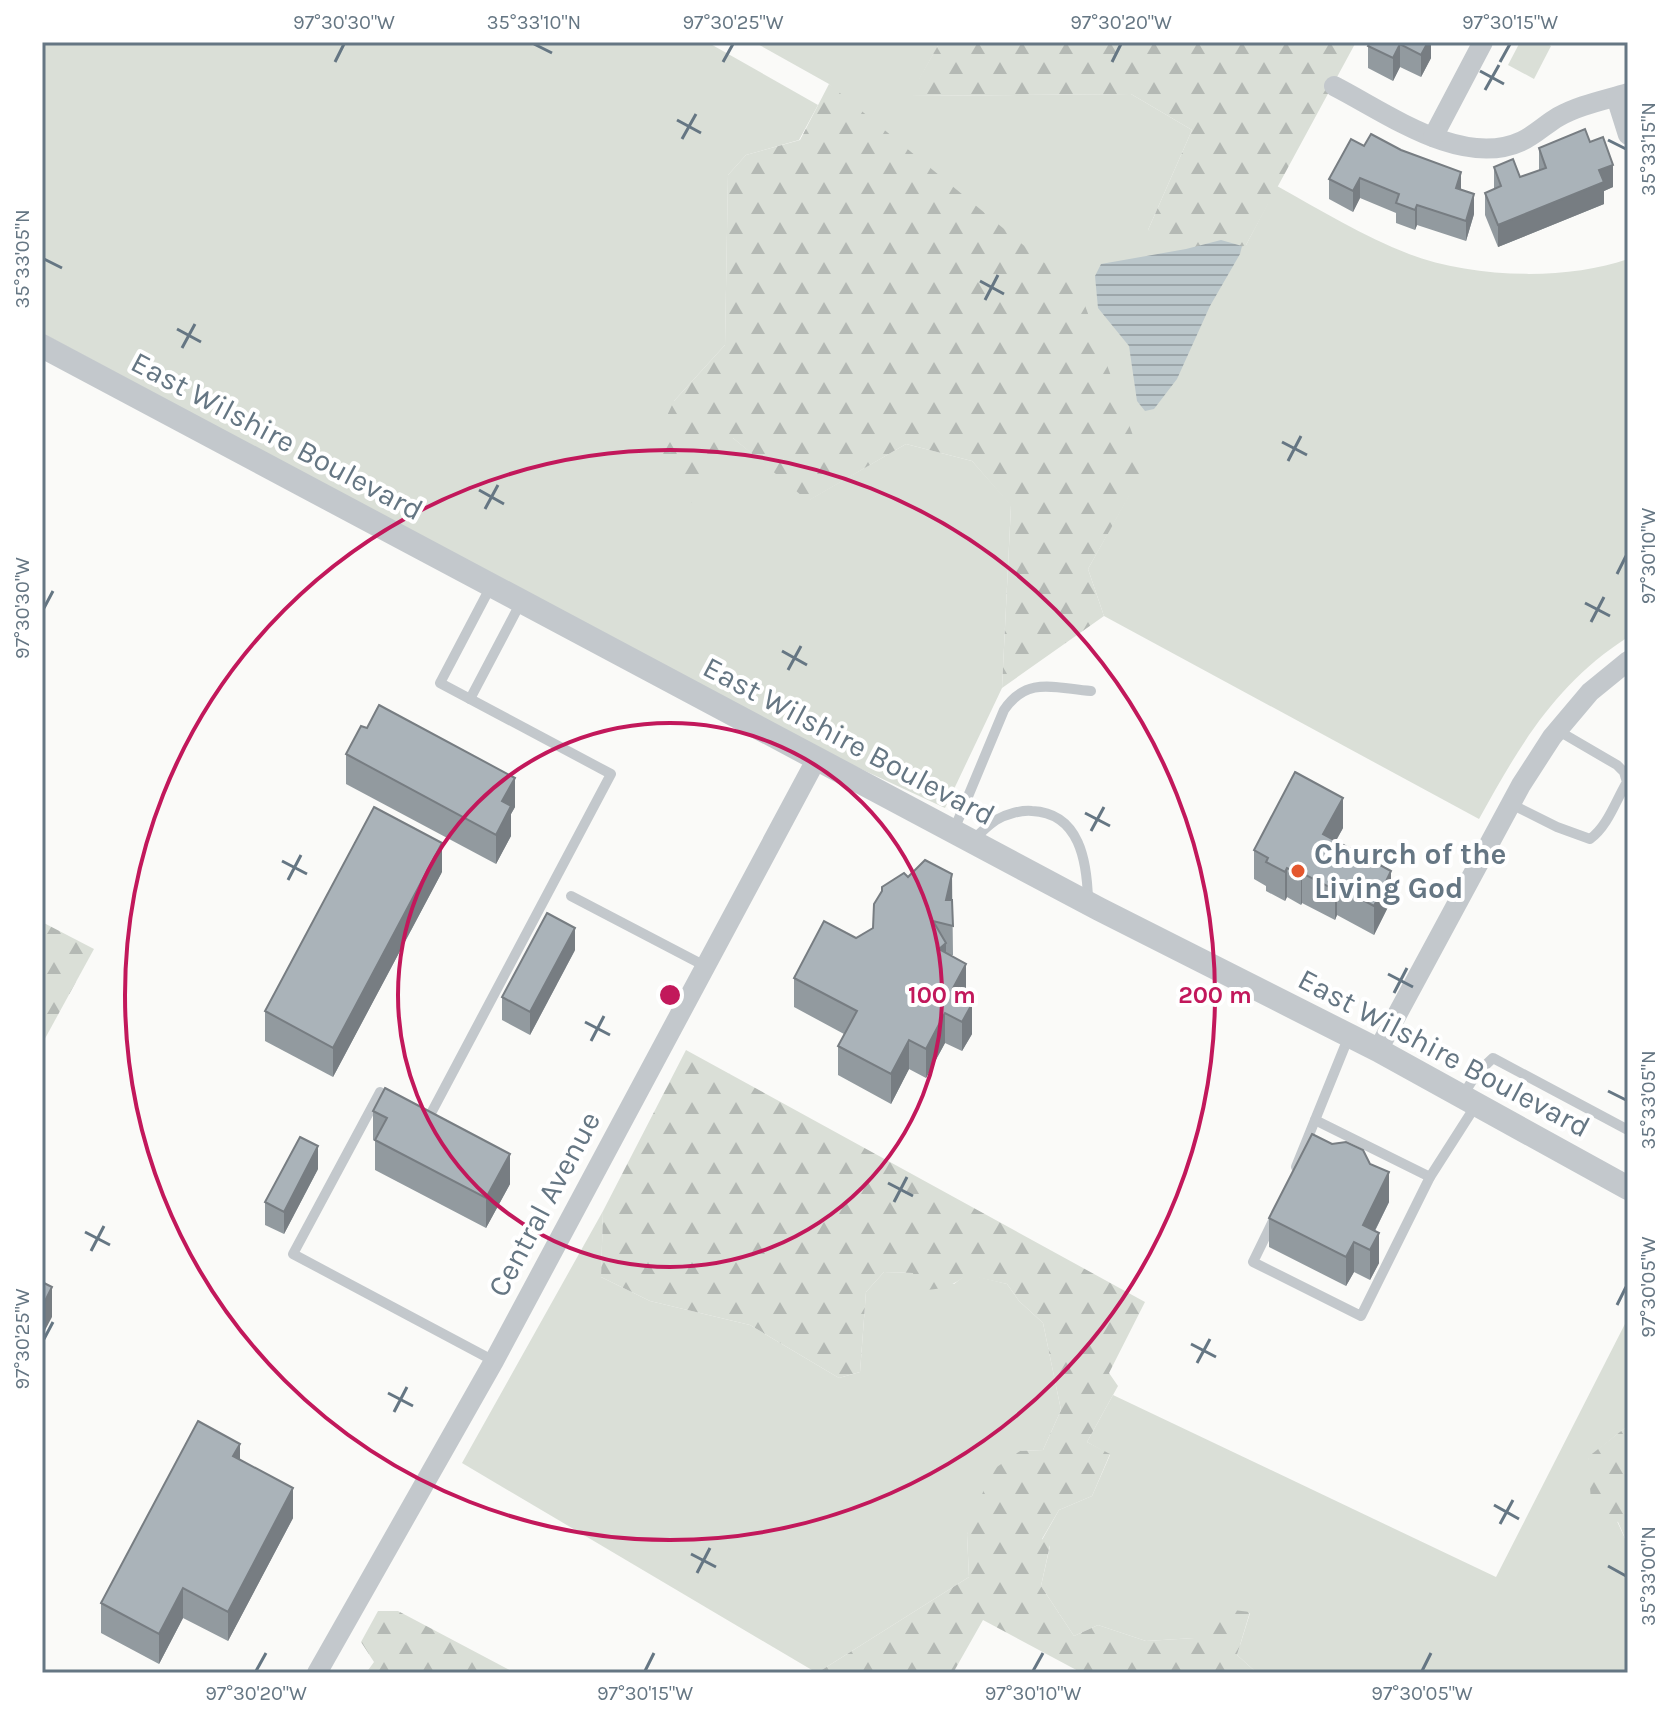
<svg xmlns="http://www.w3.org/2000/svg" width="1670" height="1715" viewBox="0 0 1670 1715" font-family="Karla,sans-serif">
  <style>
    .green { fill: #dadfd7 }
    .forest { fill: url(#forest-firs) }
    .water { fill: url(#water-rules) }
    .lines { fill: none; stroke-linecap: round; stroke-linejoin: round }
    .service { stroke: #c3c8cc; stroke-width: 10 }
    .minor { stroke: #c3c8cc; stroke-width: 20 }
    .tertiary { stroke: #c3c8cc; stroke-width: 24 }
    .wall { fill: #929a9f }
    .shaded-wall { fill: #777d82 }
    .building { fill: #aab3b9; stroke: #777d82; stroke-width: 2 }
    .ticks { fill: none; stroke: #657683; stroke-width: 3 }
    .ring { fill: none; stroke: #c2185b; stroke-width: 4 }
    .poi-dot { fill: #e4572e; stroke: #fff; stroke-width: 3 }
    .labels { text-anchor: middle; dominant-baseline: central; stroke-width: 8; stroke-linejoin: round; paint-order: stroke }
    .street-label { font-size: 30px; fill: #657683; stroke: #fff }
    .poi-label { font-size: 30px; font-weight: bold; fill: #657683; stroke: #fff; text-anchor: start }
    .centre { fill: #c2185b; stroke: #fff; stroke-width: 4 }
    .ring-label { font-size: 24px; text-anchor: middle; font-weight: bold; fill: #c2185b; stroke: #fff; stroke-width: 8; stroke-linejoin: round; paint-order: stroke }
    .neatline { fill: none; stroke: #657683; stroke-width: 3 }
    .ticks-label { font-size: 20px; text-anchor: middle; fill: #657683 }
  </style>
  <defs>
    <pattern id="forest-firs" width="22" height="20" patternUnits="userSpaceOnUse" patternTransform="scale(2)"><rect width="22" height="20" fill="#dadfd7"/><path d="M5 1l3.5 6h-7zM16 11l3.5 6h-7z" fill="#b4b9b4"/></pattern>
    <pattern id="water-rules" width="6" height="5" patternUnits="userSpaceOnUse" patternTransform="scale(2)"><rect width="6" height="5" fill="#bbc7cb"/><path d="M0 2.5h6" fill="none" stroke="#9ca6aa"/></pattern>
  </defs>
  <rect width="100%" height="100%" fill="#fafaf8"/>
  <g class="green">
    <polygon points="42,42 707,42 818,105 799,140 746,155 728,175 725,345 674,401 733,438 809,500 906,444 972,461 1011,505 1002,688 945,808 820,750 42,333"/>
    <path d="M 754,42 L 940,42 L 910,96 L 1131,94 L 1192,130 L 1148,230 L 1246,245 L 1277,186 C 1320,210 1363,236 1409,254 C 1471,278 1566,281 1628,259 L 1628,637 C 1555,684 1520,745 1479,819 L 1104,616 L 1088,569 L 1144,468 L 829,84 Z"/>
    <polygon points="1520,42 1544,42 1551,46 1534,79 1508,65"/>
    <polygon points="603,1211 601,1277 650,1301 750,1325 839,1378 860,1372 866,1292 884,1272 914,1273 954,1284 967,1274 1007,1284 1019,1301 1043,1323 1061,1410 1043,1450 1020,1451 967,1534 969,1577 817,1673 462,1463"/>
    <polygon points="1628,1318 1628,1422 1625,1428 1588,1458 1628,1545 1628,1673 1257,1673 1237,1655 1250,1613 1225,1610 1195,1638 1146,1641 1098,1625 1074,1636 1041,1586 1050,1546 1042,1540 1059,1510 1092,1496 1110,1455 1087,1442 1113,1395 1496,1577"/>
  </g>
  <g class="forest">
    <polygon points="940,42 1356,42 1246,245 1205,259 1148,230 1192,130 1131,94 909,96"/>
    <polygon points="829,84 1080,292 1145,468 1088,569 1104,616 1002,688 1011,506 972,461 906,444 808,501 733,438 691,503 647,457 674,401 725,345 728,175 746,155 800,140"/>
    <polygon points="42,922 94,949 42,1044"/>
    <path d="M 686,1050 L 1145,1302 L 1109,1373 L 1118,1386 L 1087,1442 L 1110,1454 L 1092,1496 L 1059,1510 L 1042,1539 L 1050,1545 L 1041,1586 L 1074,1636 L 1098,1625 L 1146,1641 L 1194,1638 L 1225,1609 L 1250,1612 L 1237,1655 L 1257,1673 L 1082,1673 L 983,1620 L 953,1673 L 817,1673 L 969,1577 L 967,1534 L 991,1471 L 1020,1451 L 1043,1450 L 1061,1410 L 1043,1323 L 1019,1301 L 1007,1284 L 967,1275 C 952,1286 935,1293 916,1288 L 913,1273 L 884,1272 L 866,1292 L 860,1372 L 839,1378 L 750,1325 L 650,1301 L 601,1277 L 603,1211 Z"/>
    <polygon points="1628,1422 1628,1545 1618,1522 1592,1517 1588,1457 1625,1428"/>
    <polygon points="378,1611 398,1611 515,1673 366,1673 374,1662 361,1642"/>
  </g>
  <polygon class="water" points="1221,240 1242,246 1240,254 1210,306 1177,379 1154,409 1145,411 1137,401 1129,346 1098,308 1095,276 1101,264 1186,249"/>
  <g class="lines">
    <g class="service">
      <polyline points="470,699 521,602"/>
      <path d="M 1511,804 L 1557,827 L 1590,839 C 1608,826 1616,800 1627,782 L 1624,772 L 1617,765 L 1557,730"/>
      <path d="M 954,830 L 1004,710 C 1027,676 1054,688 1091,691"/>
      <path d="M 972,840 C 980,834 988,825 996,820 C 1006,814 1021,810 1032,811 C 1080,813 1087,862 1088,900"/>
      <polyline points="571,896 705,966"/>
      <polyline points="1463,1095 1477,1073 1493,1058 1628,1130"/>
      <polyline points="394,1100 380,1092 293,1254 494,1361"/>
      <polyline points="422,1115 428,1119 611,774 440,683 491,586"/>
      <polyline points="1315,1120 1430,1177"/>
      <polyline points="1296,1167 1349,1036"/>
      <polyline points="1274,1219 1253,1262 1361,1316 1430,1177 1476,1105"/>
    </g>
    <g class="minor">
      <path d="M 1334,86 C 1387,113 1462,169 1522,141 C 1535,135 1546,124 1558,117 C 1579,105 1605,100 1628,93"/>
      <polyline points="1616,97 1628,135"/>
      <polyline points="1433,137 1483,42"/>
      <polyline points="1378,1050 1521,785 1552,737 1590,692 1628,661"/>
      <polyline points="317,1673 494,1361 816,760"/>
    </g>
    <polyline class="tertiary" points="42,346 1099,909 1378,1050 1628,1188"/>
  </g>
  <g class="wall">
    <polygon points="1431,42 1431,58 1421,77 1400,67 1393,81 1368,68 1368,46"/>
    <polygon points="1590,142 1613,187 1604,191 1604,204 1498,247 1485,215 1485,193 1494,189 1494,167 1520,177 1539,171 1539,148"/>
    <polygon points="1364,146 1461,190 1474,214 1466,241 1417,225 1415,230 1396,223 1396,213 1360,198 1353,212 1329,199 1329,179"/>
    <polygon points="346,754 515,807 511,814 511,836 496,864 346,784"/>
    <polygon points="1343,828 1336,841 1391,901 1374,935 1337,915 1335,920 1302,903 1301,905 1287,897 1285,901 1266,891 1266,886 1254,879 1254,850"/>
    <polygon points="442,872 333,1077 265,1041 265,1011"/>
    <polygon points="952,874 953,955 949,955 966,993 963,999 972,1034 962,1051 945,1043 926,1078 909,1069 891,1104 838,1075 838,1046 844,1034 794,1007 794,978 873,928 882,887 908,877"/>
    <polygon points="575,950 530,1035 502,1020 502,997"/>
    <polygon points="373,1111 510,1184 486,1228 375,1170 375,1141 373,1140"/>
    <polygon points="318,1169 284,1234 265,1225 265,1202"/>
    <polygon points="1389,1202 1375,1231 1379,1263 1370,1280 1354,1272 1346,1286 1269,1247 1269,1218"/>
    <polygon points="240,1460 293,1518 228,1641 183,1618 159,1664 101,1633 101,1603"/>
  </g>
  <g class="shaded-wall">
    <polygon points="1428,42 1431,42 1431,58 1421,77 1421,55"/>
    <polygon points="1400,44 1400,67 1393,81 1393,58"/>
    <polygon points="1613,165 1613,187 1604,191 1604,204 1498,247 1498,225 1599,170"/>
    <polygon points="1461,172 1461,192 1456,188"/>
    <polygon points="1360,178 1360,198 1353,212 1353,191"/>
    <polygon points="1474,194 1474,214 1466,241 1466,221"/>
    <polygon points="1417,205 1417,225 1415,230 1415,210"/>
    <polygon points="515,778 515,807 511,814 511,836 496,864 496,835 502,801"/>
    <polygon points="1343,798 1343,828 1323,863 1323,834"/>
    <polygon points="442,843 442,872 333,1077 333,1048"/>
    <polygon points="1287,868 1287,897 1285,901 1285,872"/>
    <polygon points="1391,871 1391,901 1374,935 1374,906"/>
    <polygon points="1302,873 1302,903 1301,905 1301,875"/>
    <polygon points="952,874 952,904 946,900"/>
    <polygon points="1337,886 1337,915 1335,920 1335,890"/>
    <polygon points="575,928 575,950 530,1035 530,1012"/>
    <polygon points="946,943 946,973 939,949"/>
    <polygon points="966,964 966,993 956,1012 952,990"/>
    <polygon points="972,1004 972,1034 962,1051 962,1022"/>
    <polygon points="945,1013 945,1043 926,1078 926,1049"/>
    <polygon points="909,1040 909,1069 891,1104 891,1074"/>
    <polygon points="318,1146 318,1169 284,1234 284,1212"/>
    <polygon points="510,1154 510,1184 486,1228 486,1198"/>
    <polygon points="1389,1172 1389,1202 1366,1248 1363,1225"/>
    <polygon points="1379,1233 1379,1263 1370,1280 1370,1250"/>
    <polygon points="1354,1242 1354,1272 1346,1286 1346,1257"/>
    <polygon points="52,1287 52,1317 42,1336 42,1307"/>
    <polygon points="240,1444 240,1473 233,1456"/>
    <polygon points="293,1488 293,1518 228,1641 228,1612"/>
    <polygon points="183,1588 183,1618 159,1664 159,1634"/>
  </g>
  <g class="building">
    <polygon points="1370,42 1428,42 1421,55 1400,44 1393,58 1368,46"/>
    <polygon points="1585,129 1590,142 1603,137 1613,165 1599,170 1604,182 1498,225 1485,193 1501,186 1494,167 1513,159 1520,177 1546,168 1539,148"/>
    <polygon points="1371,134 1401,150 1461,172 1456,188 1474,194 1466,221 1417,205 1415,210 1396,203 1399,194 1360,178 1353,191 1329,179 1351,139 1364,146"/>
    <polygon points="379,705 515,778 502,801 511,806 496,835 346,754 361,726 367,728"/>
    <polygon points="1295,772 1343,798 1323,834 1391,871 1374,906 1337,886 1335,890 1302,873 1301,875 1287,868 1285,872 1266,862 1268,858 1254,850"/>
    <polygon points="374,807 442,843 333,1048 265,1011"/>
    <polygon points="925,860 952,874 946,900 952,900 953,926 933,921 946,943 939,949 966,964 952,990 956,992 954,995 972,1004 962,1022 945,1013 926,1049 909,1040 891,1074 838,1046 857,1011 794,978 824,921 856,938 873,928 874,904 882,891 882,887 904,873 908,877"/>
    <polygon points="547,913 575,928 530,1012 502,997"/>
    <polygon points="385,1088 510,1154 486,1198 375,1140 387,1118 373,1111"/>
    <polygon points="1312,1134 1332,1144 1346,1142 1363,1150 1370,1164 1389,1172 1363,1225 1379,1233 1370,1250 1354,1242 1346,1257 1269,1218"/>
    <polygon points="300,1137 318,1146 284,1212 265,1202"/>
    <polygon points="42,1282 52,1287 42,1307"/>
    <polygon points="198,1421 240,1444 233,1456 293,1488 228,1612 183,1588 159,1634 101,1603"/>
  </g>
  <path class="ticks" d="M 534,44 L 552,53M 335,62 L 344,44M 723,62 L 733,44M 1112,62 L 1121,44M 1500,62 L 1510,44M 1480,71 L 1504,84M 1485,90 L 1499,65M 677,120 L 701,133M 682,139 L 696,114M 1608,140 L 1626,149M 44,259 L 62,268M 980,281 L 1004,294M 985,300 L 998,275M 177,329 L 201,342M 182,348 L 195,324M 1282,442 L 1307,455M 1288,461 L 1301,436M 479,490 L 504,504M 485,509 L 498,485M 1617,574 L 1626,556M 1585,603 L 1610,616M 44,608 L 53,591M 1591,622 L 1604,597M 782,651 L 807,665M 788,670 L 801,646M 1085,813 L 1110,826M 1091,831 L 1104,807M 282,861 L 307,874M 288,880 L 301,855M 1388,974 L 1413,987M 1394,993 L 1407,968M 585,1022 L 610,1035M 591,1041 L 604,1016M 1608,1091 L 1626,1100M 888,1183 L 913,1196M 894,1202 L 907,1177M 85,1232 L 110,1245M 91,1251 L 104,1226M 1617,1305 L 1626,1287M 44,1339 L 53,1322M 1191,1344 L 1216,1357M 1197,1363 L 1210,1339M 388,1393 L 413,1406M 394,1412 L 407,1387M 1494,1505 L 1519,1519M 1500,1524 L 1513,1500M 691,1554 L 716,1567M 1608,1566 L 1626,1576M 697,1573 L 710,1548M 256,1671 L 266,1653M 645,1671 L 654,1653M 1033,1671 L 1043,1653M 1422,1671 L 1431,1653"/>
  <g class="ring">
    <circle cx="670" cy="995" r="272"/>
    <circle cx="670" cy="995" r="545"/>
  </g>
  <circle class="poi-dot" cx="1298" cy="871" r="8"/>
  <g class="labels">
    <g class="street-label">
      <text transform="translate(277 436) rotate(28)">East Wilshire Boulevard</text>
      <text transform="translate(849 741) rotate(28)">East Wilshire Boulevard</text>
      <text transform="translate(1444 1053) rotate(28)">East Wilshire Boulevard</text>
      <text transform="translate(544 1204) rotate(-62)">Central Avenue</text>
    </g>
    <g class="poi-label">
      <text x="1314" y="854">Church of the<tspan x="1314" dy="34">Living God</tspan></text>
    </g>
  </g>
  <circle cx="670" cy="995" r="12" class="centre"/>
  <g class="ring-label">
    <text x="942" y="1003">100 m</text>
    <text x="1215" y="1003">200 m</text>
  </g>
  <rect width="1670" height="1715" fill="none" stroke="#ffffff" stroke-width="88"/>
  <rect x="44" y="44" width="1582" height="1627" class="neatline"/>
  <g class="ticks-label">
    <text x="344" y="29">97°30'30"W</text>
    <text x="534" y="29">35°33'10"N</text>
    <text x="733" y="29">97°30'25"W</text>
    <text x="1121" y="29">97°30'20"W</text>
    <text x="1510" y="29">97°30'15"W</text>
    <text transform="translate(1648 149) rotate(-90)" y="7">35°33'15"N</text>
    <text transform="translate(22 259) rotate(-90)" y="7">35°33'05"N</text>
    <text transform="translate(1648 556) rotate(-90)" y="7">97°30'10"W</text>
    <text transform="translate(22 608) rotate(-90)" y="7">97°30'30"W</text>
    <text transform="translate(1648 1100) rotate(-90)" y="7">35°33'05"N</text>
    <text transform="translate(1648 1287) rotate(-90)" y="7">97°30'05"W</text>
    <text transform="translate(22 1339) rotate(-90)" y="7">97°30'25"W</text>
    <text transform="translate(1648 1576) rotate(-90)" y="7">35°33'00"N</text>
    <text x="256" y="1700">97°30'20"W</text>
    <text x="645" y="1700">97°30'15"W</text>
    <text x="1033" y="1700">97°30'10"W</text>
    <text x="1422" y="1700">97°30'05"W</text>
  </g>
</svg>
